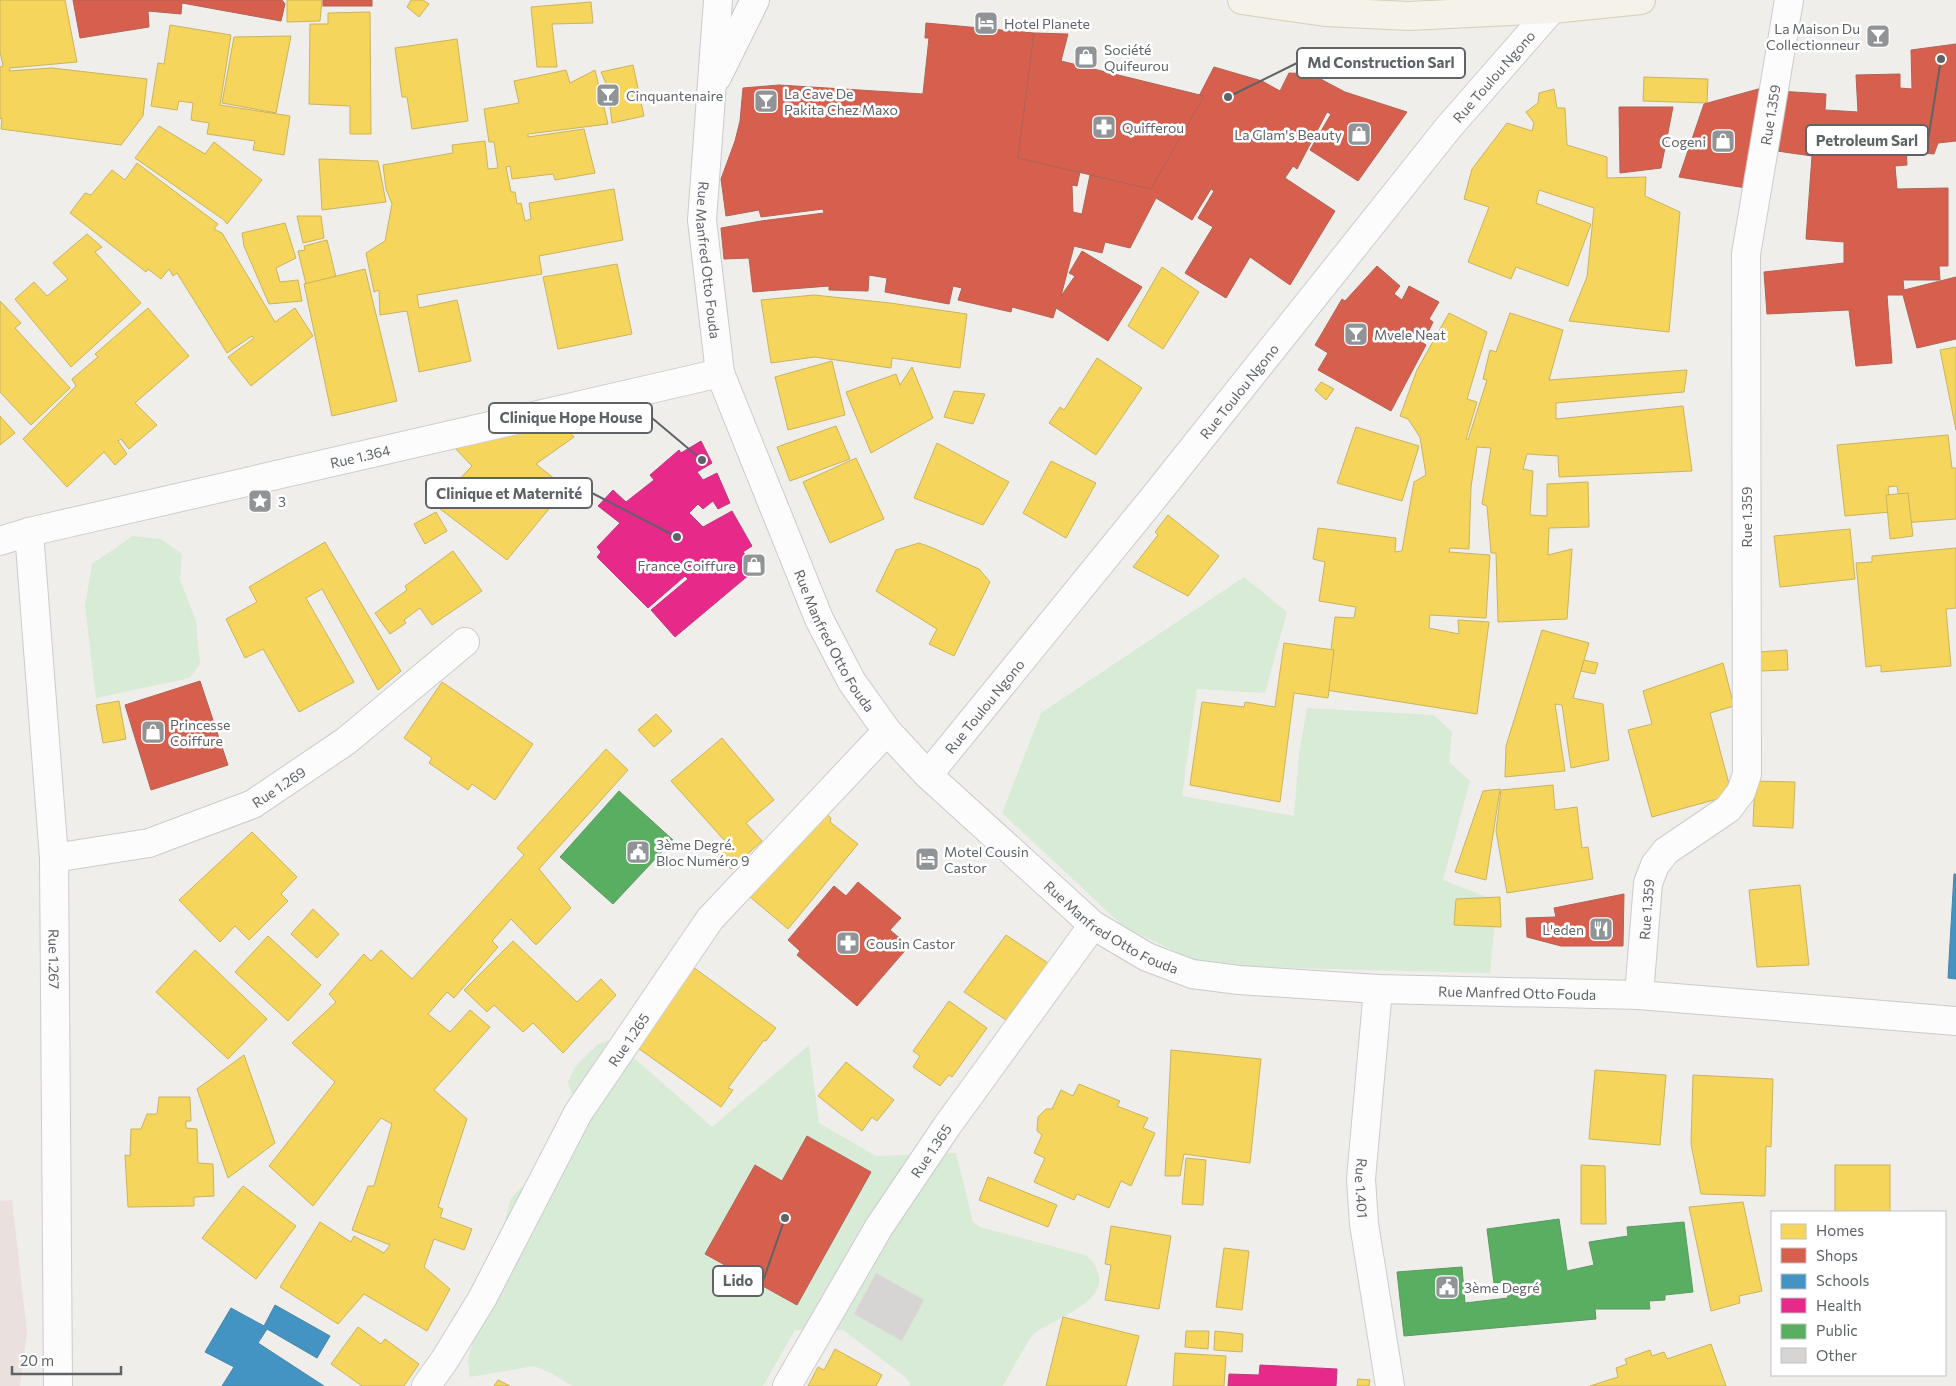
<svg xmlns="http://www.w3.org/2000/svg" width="1956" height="1386" viewBox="0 0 1956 1386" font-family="Commissioner,sans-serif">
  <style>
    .medical { fill: #eae0de }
    .green { fill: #d8ebd6 }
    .homes { fill: #f6d55c; stroke: #c9b360 }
    .shops { fill: #d6604d; stroke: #b26155 }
    .schools { fill: #4393c3; stroke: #4b85a8 }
    .health { fill: #e7298a; stroke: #be3a80 }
    .public { fill: #5aae61; stroke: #5c9863 }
    .building { fill: #d6d5d3; stroke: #deddd9 }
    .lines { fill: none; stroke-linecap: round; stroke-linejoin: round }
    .street-casing { stroke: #cbcccc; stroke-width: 30 }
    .secondary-casing { stroke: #cacacb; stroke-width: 30 }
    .primary-casing { stroke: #d7ceb8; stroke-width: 30 }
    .street { stroke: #fdfcfc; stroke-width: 28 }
    .secondary { stroke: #fdfcfc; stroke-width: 28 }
    .primary { stroke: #f4f2e9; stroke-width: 28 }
    .labels { text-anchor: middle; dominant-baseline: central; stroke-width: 5; stroke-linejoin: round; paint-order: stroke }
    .poi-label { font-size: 14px; fill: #5f6368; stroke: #fff; text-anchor: start }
    .street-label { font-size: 14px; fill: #5f6368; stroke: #fff }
    .leader { fill: none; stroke: #5f6368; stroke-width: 2 }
    .callout-dot { fill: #5f6368; stroke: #fff; stroke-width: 2 }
    .callout { fill: #fff; stroke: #5f6368; stroke-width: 2 }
    .callout-label { font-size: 15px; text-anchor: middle; font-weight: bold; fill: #5f6368 }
  </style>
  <rect width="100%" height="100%" fill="#efeeea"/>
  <polygon class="medical" points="12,1200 27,1332 20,1386 0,1386 0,1201"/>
  <g class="green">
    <polygon points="133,536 161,539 182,554 180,580 196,621 200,664 190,678 96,698 85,606 92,564"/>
    <polygon points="1244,577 1287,612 1265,693 1197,689 1182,796 1294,816 1299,754 1307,708 1434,715 1452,732 1449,762 1470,781 1443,880 1497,901 1490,973 1206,966 1124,927 1002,813 1041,713"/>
    <path d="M 613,1039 L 712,1127 L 809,1045 L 819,1123 L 876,1156 L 956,1153 L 973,1222 L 980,1227 L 1085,1255 C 1092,1260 1096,1265 1098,1273 C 1108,1303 1053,1319 1035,1333 C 1028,1339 1009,1375 1003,1386 L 910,1386 L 910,1383 L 904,1376 L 843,1330 L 795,1330 L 763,1386 L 572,1386 L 551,1373 L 534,1366 L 470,1377 L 468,1360 L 511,1198 L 559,1150 L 578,1113 L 568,1082 L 575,1067 L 598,1044 Z"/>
  </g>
  <g class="homes">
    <polygon points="0,0 65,0 77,62 10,68 9,71 52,68 147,79 143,116 121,145 1,129 2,118 0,119 0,67 3,66 0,52"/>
    <polygon points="287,0 322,0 320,21 287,22"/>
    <polygon points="411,0 423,0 429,4 419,17 407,7"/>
    <polygon points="591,2 593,23 552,24 557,67 537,67 531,7"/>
    <polygon points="370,12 371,134 350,134 350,106 309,104 310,24 328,24 328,13"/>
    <polygon points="170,25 231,35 220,105 290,116 284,155 253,150 255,141 207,134 209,123 191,120 193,103 179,101 177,110 151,106 158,63 164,64"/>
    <polygon points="291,36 276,113 222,103 234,37"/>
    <polygon points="457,39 468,121 412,129 407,97 402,97 395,48"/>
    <polygon points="633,65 644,116 612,123 608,88 601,72"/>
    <polygon points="566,70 570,83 595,70 608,124 528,134 528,137 584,129 595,173 555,180 553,174 512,179 510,166 506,167 511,192 515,192 517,204 521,203 525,221 531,219 529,203 614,189 623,240 539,256 542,274 417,295 419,308 457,300 471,361 419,372 407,311 380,315 379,290 374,292 366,253 385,241 392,204 386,189 383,165 453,153 452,145 485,141 488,169 498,168 494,142 489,142 484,109 519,103 514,81"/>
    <polygon points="1644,77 1708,79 1707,103 1643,101"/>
    <polygon points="1554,89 1557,108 1565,108 1567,145 1607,157 1607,178 1646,177 1645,196 1680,212 1669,332 1569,321 1587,277 1594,208 1539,190 1536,203 1591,224 1568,286 1516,267 1511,279 1468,262 1489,207 1464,199 1472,169 1507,123 1532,131 1534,123 1526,112 1538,103 1539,93"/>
    <polygon points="159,126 205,154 214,142 262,180 227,224 224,220 135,158"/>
    <polygon points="319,159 378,161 386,202 322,210"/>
    <polygon points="137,163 218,224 214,229 222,233 275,322 295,308 313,336 251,386 228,357 254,338 252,336 227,353 177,273 173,276 169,269 161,279 148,269 146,272 70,213 85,193 91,195 112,170 125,180"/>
    <polygon points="297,216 321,216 324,238 303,243"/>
    <polygon points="285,223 296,258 276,268 280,282 298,280 302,301 269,304 244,246 242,233"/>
    <polygon points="87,234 102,247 95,252 141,303 71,367 15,299 34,282 47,296 68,279 53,263"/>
    <polygon points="327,240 336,277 306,284 298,251 305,250 304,246"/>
    <polygon points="617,264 632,334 558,349 543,277"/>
    <polygon points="1162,267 1199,292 1163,349 1128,326"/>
    <polygon points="365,269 397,401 332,416 304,284"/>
    <polygon points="814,295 890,303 967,314 960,368 892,358 891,368 815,357 771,363 761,300"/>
    <polygon points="0,301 21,323 15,328 70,388 31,425 0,392"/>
    <polygon points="148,308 189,356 135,403 157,425 129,449 121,439 118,441 127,454 115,465 104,452 67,487 23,439 76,386 72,379 98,357 95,354"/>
    <polygon points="1449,313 1487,332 1467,399 1477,402 1466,439 1468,440 1487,380 1483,379 1490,350 1496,352 1510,313 1563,330 1549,380 1687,370 1684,392 1556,403 1556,419 1683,406 1692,471 1559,477 1558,456 1527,454 1523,469 1533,471 1530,515 1547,516 1547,484 1588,482 1589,527 1549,528 1548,555 1572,549 1567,619 1498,622 1496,553 1491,553 1487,506 1482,504 1491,448 1477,447 1471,487 1469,549 1450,548 1449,552 1490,555 1486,618 1430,615 1429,628 1459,634 1458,620 1489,622 1477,714 1326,690 1335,617 1354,618 1356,607 1319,601 1325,562 1313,559 1318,528 1396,538 1395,552 1402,551 1414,482 1426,475 1420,437 1408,419 1400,416 1417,370"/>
    <polygon points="1956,347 1956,430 1940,350"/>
    <polygon points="1097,358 1142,388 1096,455 1049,423 1060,407 1064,410"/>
    <polygon points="832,361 845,415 788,430 775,377"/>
    <polygon points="912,367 933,418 871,453 846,392 896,374 900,385"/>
    <polygon points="1321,382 1334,389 1326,400 1315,390"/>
    <polygon points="954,391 985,394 973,424 944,417"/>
    <polygon points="552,413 574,437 536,464 566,488 507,560 435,505 472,466 452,445"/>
    <polygon points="0,416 15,433 0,445"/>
    <polygon points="836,426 850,459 790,481 777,447"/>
    <polygon points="1356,427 1419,446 1402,501 1337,483"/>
    <polygon points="1948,435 1952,468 1956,468 1956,519 1903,523 1897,486 1888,487 1891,512 1845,516 1837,445"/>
    <polygon points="937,443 1009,482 983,525 914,498"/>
    <polygon points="856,458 884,519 830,543 803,482"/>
    <polygon points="1051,461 1096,483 1066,538 1023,513"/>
    <polygon points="1908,493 1913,536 1890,539 1886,495"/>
    <polygon points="436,512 447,531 425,544 414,524"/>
    <polygon points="1168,515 1219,556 1188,596 1133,567 1158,535 1155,532"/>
    <polygon points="1850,529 1855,579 1780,587 1774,536"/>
    <polygon points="325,542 401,671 378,690 322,589 306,598 354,682 299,712 263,649 245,658 226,619 257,602 249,587"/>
    <polygon points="919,543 933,548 979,569 990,582 954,656 929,644 937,629 876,591 896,550"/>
    <polygon points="1956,548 1956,608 1946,609 1951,666 1881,672 1881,665 1866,667 1856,563 1872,562 1872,556"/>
    <polygon points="453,551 482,591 432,625 420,608 404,620 406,623 390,634 375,613 407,590 405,586"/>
    <polygon points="1542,630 1589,643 1573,698 1603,704 1609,760 1571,768 1562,705 1555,704 1565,771 1505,777 1506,746"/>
    <polygon points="1284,643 1334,650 1328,698 1294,693 1280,802 1190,785 1202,702 1244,707 1245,702 1275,707"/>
    <polygon points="1787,650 1788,670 1760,671 1759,652"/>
    <polygon points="1584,660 1598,663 1595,674 1581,671"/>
    <polygon points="1723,663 1734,706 1710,713 1732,795 1652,817 1628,730 1652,724 1643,691"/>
    <polygon points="442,682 533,744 495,800 472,784 468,790 429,763 432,758 404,738"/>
    <polygon points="119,701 126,739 103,743 96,705"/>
    <polygon points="656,714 672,731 654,747 638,730"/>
    <polygon points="722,738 774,800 746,823 762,841 731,869 715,850 725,841 671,781"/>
    <polygon points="606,749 628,770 539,869 571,908 536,945 511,919 492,941 498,947 454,998 447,992 428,1014 450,1032 470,1010 490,1027 434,1090 467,1119 438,1207 443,1209 440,1217 472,1229 464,1250 434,1239 424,1267 450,1289 427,1331 364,1294 338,1324 280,1287 320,1222 351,1242 354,1236 384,1253 390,1245 352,1230 368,1186 374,1186 392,1124 381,1118 313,1206 269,1166 335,1082 292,1043 336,1002 329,994 364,954 371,961 381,950 412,979 524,855 517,848"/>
    <polygon points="1755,781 1795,782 1793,828 1753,826"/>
    <polygon points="1553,785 1555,810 1577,807 1582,848 1588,847 1593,879 1507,893 1496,831 1501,790"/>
    <polygon points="1500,789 1486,880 1455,872 1483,791"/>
    <polygon points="822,810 831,818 830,822 858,844 788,929 749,896"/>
    <polygon points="252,832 297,877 281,894 288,901 249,940 235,926 220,942 179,900"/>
    <polygon points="925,852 933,858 929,863 921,857"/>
    <polygon points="1800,885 1809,965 1757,967 1749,890"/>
    <polygon points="1500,897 1501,927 1454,925 1456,899"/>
    <polygon points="313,909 339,934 317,958 291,934"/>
    <polygon points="1006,935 1048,963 1006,1020 964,992"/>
    <polygon points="268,936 321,985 288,1021 235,972"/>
    <polygon points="513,941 577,1002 601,979 616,995 563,1053 533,1023 523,1032 494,1005 487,1012 464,990"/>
    <polygon points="195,950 267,1019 228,1059 156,992"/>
    <polygon points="689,964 776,1028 766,1041 764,1040 728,1088 733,1090 721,1107 635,1046"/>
    <polygon points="949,1001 987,1028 952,1077 949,1075 940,1086 913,1067 920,1056 913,1051"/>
    <polygon points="1171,1050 1261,1059 1250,1163 1184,1154 1180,1176 1165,1176"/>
    <polygon points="244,1055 275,1143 228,1178 197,1089"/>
    <polygon points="846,1062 894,1100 877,1121 872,1117 862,1131 818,1096"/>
    <polygon points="1595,1070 1666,1075 1660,1145 1589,1139"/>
    <polygon points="1693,1075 1773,1079 1771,1147 1766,1146 1765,1196 1701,1194 1691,1144"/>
    <polygon points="1079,1084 1120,1101 1117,1106 1148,1118 1143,1128 1155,1133 1131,1186 1121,1181 1109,1208 1077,1194 1074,1200 1034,1182 1045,1158 1034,1153 1042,1135 1037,1131 1038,1117 1046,1109 1052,1109 1061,1090 1073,1096"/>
    <polygon points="159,1097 190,1097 191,1121 186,1121 186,1128 197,1129 198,1163 213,1164 214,1196 194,1197 194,1206 128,1207 125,1155 130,1156 131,1129 141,1129 147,1114 157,1114"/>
    <polygon points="1186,1158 1206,1160 1203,1205 1182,1204"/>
    <polygon points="1581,1165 1605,1166 1606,1224 1581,1224"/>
    <rect x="1835" y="1165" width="55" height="47"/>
    <polygon points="988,1177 1057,1205 1048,1227 979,1200"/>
    <polygon points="243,1186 296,1226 256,1279 202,1238"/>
    <polygon points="1743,1202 1762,1291 1739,1296 1740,1303 1711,1311 1689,1207"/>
    <polygon points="1111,1226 1171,1236 1159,1309 1105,1300 1111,1265 1105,1264"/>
    <polygon points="1224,1248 1249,1251 1242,1310 1216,1307"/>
    <polygon points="1063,1317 1139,1336 1126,1386 1046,1386"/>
    <polygon points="358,1327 381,1344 385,1339 419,1364 404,1386 362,1386 331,1364"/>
    <polygon points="1186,1331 1209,1331 1208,1349 1185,1347"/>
    <polygon points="1215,1331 1243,1334 1242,1352 1214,1350"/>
    <polygon points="1711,1344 1726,1386 1590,1386 1618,1377 1616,1368 1627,1364 1625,1359 1650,1350 1652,1356 1664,1352 1667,1359"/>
    <polygon points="835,1349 882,1375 876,1386 808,1386 818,1367 824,1370"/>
    <polygon points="1175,1353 1226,1356 1224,1386 1173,1386"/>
    <polygon points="1358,1379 1370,1380 1369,1386 1357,1386"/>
    <polygon points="498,1380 510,1386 494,1386"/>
  </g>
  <g class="shops">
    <polygon points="73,0 282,0 285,4 281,21 182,3 181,14 148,11 149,27 80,38"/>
    <rect x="323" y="0" width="49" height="6"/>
    <polygon points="926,23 1034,33 1018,158 1080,172 1077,186 1072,185 1073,212 1082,214 1090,175 1151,189 1214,67 1262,81 1280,91 1289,73 1311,74 1345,92 1407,112 1358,181 1310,150 1331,114 1327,112 1297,169 1293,166 1285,178 1335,211 1290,285 1250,257 1226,298 1185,273 1213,227 1198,218 1214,191 1211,189 1192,220 1156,198 1130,248 1105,242 1102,253 1074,246 1061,296 1075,276 1069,273 1082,251 1142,287 1108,341 1056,308 1053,318 1012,307 1011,312 958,300 962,288 953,286 949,304 885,292 887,278 869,275 868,291 829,290 829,286 753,292 749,258 724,259 721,228 761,221 824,213 823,209 761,217 759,210 726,216 721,179 735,141 740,121 743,88 779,85 923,94 929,38 925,38"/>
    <polygon points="1034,33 1068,34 1061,61 1204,96 1151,189 1018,158"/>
    <polygon points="1956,44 1956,141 1938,143 1934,154 1922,153 1921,144 1906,144 1907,165 1895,166 1897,189 1948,188 1948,266 1939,266 1940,280 1903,280 1904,290 1956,277 1956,339 1917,348 1903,295 1887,295 1892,363 1856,366 1849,310 1767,314 1764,272 1844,263 1844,242 1806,239 1812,156 1777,151 1778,91 1826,94 1825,110 1858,112 1856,75 1900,74 1900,88 1912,89 1911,50"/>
    <polygon points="1762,88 1746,188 1679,177 1704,104"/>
    <polygon points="1619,107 1673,107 1661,168 1620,173"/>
    <polygon points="1377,266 1400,286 1394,294 1402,300 1409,286 1439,302 1429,319 1433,322 1423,343 1426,345 1391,411 1318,370 1328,353 1315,345 1342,299 1345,301"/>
    <polygon points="200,681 228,765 151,790 125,705"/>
    <polygon points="858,882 901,918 890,930 909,946 857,1006 797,955 800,951 788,940 834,886 846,896"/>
    <polygon points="1624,894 1623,946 1561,946 1527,937 1526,918 1556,917 1554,908"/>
    <polygon points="807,1136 871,1172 797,1305 705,1254 755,1165 782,1181"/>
  </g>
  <g class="schools">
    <polygon points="1954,874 1956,874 1956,979 1948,978"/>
    <polygon points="275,1305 330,1336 317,1358 267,1329 258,1343 324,1386 222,1386 234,1367 205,1352 231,1308 264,1326"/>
  </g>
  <g class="health">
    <polygon points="701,441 712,463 697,472 703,480 717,473 730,503 718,509 713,501 703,509 698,504 689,513 703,527 732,511 752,546 743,552 756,569 675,637 651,610 688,579 685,576 648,608 597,557 601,552 597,547 620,523 598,506 613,490 626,502 654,480 650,475 679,450 681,453"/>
    <polygon points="1260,1365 1337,1369 1336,1386 1228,1386 1229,1374 1259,1375"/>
  </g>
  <g class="public">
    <polygon points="619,791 673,840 613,904 560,857"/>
    <polygon points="1559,1219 1567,1271 1594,1265 1589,1242 1628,1236 1627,1227 1684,1222 1693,1292 1665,1295 1665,1300 1649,1301 1650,1309 1595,1309 1596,1319 1404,1336 1397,1272 1462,1267 1465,1303 1508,1298 1505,1282 1494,1283 1487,1229"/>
  </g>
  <polygon class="building" points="876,1273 924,1300 902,1341 854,1314"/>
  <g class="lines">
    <g class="street-casing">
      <g id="street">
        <path id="s1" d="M 29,532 L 54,858 L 58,1386"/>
        <path id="s2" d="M 0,541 L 29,532 L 720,373"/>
        <path id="s3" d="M 928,775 L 1155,496 L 1448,128 L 1552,9"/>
        <path id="s4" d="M 54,858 L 149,843 L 253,804 L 346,741 L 465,642"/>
        <path id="s5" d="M 1378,989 L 1361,1179 L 1364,1224 L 1390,1386"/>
        <path id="s6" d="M 1639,995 L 1648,883 L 1655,865 L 1666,851 L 1728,809 L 1741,792 L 1747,774 L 1746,254 L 1789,0"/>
        <path id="s7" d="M 426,1386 L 444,1361 L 482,1299 L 578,1113 L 710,919 L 887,731"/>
        <path id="s8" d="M 787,1386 L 879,1227 L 947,1126 L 1093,925"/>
      </g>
    </g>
    <g class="secondary-casing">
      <g id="secondary">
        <path id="s9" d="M 718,0 L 702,220 L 720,373 L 819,619 L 852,682 L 887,731 L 928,775 L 1093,925 L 1147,957 L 1192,974 L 1239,980 L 1378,989 L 1639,995 L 1956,1021"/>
        <polyline points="717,77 755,0"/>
      </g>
    </g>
    <g class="primary-casing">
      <polyline id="primary" points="1242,0 1325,12 1409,16 1552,9 1641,0"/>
    </g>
    <use href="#street" class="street"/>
    <use href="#secondary" class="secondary"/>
    <use href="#primary" class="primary"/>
  </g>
  <defs>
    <g id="hotel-square" transform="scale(1.25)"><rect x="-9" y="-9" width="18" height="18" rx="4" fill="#919496" stroke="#fff"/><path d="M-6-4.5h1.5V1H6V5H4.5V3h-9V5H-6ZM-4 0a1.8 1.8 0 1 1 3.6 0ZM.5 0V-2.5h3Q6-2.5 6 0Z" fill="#fff"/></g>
    <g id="bar-square" transform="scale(1.25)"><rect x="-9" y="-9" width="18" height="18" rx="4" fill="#919496" stroke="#fff"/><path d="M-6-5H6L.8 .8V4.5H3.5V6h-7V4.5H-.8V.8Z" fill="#fff"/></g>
    <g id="shop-square" transform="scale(1.25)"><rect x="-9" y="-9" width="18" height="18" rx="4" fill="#919496" stroke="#fff"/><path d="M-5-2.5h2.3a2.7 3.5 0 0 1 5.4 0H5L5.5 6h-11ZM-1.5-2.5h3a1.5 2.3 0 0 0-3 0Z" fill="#fff"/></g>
    <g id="pharmacy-square" transform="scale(1.25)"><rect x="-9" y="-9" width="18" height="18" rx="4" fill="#919496" stroke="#fff"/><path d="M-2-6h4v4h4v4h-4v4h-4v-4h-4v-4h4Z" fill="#fff"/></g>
    <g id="sight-square" transform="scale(1.25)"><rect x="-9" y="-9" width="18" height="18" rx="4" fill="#919496" stroke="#fff"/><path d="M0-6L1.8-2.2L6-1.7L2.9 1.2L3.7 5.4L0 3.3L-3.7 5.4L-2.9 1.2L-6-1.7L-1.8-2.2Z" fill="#fff"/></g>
    <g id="civic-square" transform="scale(1.25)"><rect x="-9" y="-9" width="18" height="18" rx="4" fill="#919496" stroke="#fff"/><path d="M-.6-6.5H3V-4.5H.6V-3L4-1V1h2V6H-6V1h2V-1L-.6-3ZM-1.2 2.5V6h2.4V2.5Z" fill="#fff"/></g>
    <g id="restaurant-square" transform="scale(1.25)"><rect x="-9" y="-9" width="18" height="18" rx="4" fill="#919496" stroke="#fff"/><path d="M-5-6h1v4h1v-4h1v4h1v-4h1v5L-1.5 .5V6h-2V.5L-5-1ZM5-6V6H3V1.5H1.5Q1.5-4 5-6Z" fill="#fff"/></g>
  </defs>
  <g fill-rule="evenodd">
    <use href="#hotel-square" x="986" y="23"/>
    <use href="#bar-square" x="1878" y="36"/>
    <use href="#shop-square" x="1086" y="57"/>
    <use href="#bar-square" x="608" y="95"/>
    <use href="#bar-square" x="766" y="101"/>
    <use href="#pharmacy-square" x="1104" y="127"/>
    <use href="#shop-square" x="1359" y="134"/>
    <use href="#shop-square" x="1723" y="141"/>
    <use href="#bar-square" x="1356" y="334"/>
    <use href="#sight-square" x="260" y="501"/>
    <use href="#shop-square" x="754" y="565"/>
    <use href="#shop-square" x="153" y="732"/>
    <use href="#civic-square" x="638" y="852"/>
    <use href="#hotel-square" x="927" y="859"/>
    <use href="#restaurant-square" x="1601" y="929"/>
    <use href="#pharmacy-square" x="848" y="943"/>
    <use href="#civic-square" x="1447" y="1287"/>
  </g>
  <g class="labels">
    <g class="poi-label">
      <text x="1004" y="23">Hotel Planete</text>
      <text x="1860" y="28" text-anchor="end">La Maison Du<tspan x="1860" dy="16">Collectionneur</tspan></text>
      <text x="1104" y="49">Société<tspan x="1104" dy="16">Quifeurou</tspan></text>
      <text x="784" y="93">La Cave De<tspan x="784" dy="16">Pakita Chez Maxo</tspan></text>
      <text x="626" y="95">Cinquantenaire</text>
      <text x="1122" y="127">Quifferou</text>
      <text x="1342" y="134" text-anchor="end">La Glam's Beauty</text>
      <text x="1706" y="141" text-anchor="end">Cogeni</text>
      <text x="1374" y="334">Mvele Neat</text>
      <text x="278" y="501">3</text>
      <text x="736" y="565" text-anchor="end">France Coiffure</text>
      <text x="170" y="724">Princesse<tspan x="170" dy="16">Coiffure</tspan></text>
      <text x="656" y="844">3ème Degré.<tspan x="656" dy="16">Bloc Numéro 9</tspan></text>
      <text x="944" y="851">Motel Cousin<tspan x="944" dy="16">Castor</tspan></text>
      <text x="1584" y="929" text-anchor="end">L'eden</text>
      <text x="866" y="943">Cousin Castor</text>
      <text x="1464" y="1287">3ème Degré</text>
    </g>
    <g class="street-label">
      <text stroke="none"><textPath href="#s3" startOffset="899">Rue Toulou Ngono</textPath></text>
      <text stroke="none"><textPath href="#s6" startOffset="926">Rue 1.359</textPath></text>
      <text stroke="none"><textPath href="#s9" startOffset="261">Rue Manfred Otto Fouda</textPath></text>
      <text stroke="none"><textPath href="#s3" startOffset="494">Rue Toulou Ngono</textPath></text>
      <text stroke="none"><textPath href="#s2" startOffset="370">Rue 1.364</textPath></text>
      <text transform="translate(1746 517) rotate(-90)">Rue 1.359</text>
      <text stroke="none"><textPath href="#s9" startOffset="666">Rue Manfred Otto Fouda</textPath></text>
      <text stroke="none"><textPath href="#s3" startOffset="89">Rue Toulou Ngono</textPath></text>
      <text stroke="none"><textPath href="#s4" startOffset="238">Rue 1.269</textPath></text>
      <text stroke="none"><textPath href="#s6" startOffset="86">Rue 1.359</textPath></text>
      <text stroke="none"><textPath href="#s9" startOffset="1071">Rue Manfred Otto Fouda</textPath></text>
      <text stroke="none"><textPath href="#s1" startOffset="428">Rue 1.267</textPath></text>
      <text stroke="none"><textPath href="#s9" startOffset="1491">Rue Manfred Otto Fouda</textPath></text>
      <text stroke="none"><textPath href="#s7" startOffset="402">Rue 1.265</textPath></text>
      <text stroke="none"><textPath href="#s8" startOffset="276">Rue 1.365</textPath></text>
      <text stroke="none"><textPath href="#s5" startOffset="200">Rue 1.401</textPath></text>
    </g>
  </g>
  <path class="leader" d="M1228 97L1297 63M1941 59L1928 140M702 460L652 418M677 537L592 493M785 1218L763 1281"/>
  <g class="callout-dot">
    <circle cx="1228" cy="97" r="5"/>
    <circle cx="1941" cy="59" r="5"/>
    <circle cx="702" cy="460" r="5"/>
    <circle cx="677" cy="537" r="5"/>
    <circle cx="785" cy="1218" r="5"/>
  </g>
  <g class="callout">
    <rect x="1297" y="48" width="168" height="30" rx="5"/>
    <rect x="1806" y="125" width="122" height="30" rx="5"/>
    <rect x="489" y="403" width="163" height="30" rx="5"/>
    <rect x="426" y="478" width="166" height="30" rx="5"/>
    <rect x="713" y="1266" width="50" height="30" rx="5"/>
  </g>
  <g class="callout-label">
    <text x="1381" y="68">Md Construction Sarl</text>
    <text x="1867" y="146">Petroleum Sarl</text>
    <text x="571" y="423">Clinique Hope House</text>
    <text x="509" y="499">Clinique et Maternité</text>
    <text x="738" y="1286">Lido</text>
  </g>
  <rect x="1771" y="1211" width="175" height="165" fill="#ffffff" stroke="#bfc1c3"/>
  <rect x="1781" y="1224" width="25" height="15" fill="#f6d55c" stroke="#bfc1c3"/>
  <text x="1816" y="1236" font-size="15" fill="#5f6368">Homes</text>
  <rect x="1781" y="1248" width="25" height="15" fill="#d6604d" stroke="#bfc1c3"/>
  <text x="1816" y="1261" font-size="15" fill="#5f6368">Shops</text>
  <rect x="1781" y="1274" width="25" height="15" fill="#4393c3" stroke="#bfc1c3"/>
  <text x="1816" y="1286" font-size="15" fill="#5f6368">Schools</text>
  <rect x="1781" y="1298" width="25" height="15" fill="#e7298a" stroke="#bfc1c3"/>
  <text x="1816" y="1311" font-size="15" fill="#5f6368">Health</text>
  <rect x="1781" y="1324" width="25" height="15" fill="#5aae61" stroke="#bfc1c3"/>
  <text x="1816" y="1336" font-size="15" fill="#5f6368">Public</text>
  <rect x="1781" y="1348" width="25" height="15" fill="#d6d5d3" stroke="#bfc1c3"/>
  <text x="1816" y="1361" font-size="15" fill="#5f6368">Other</text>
  <path d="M12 1366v8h109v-8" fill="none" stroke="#5f6368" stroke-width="2.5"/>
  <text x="20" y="1366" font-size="15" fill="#5f6368" stroke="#ffffff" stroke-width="4" paint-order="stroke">20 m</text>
</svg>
